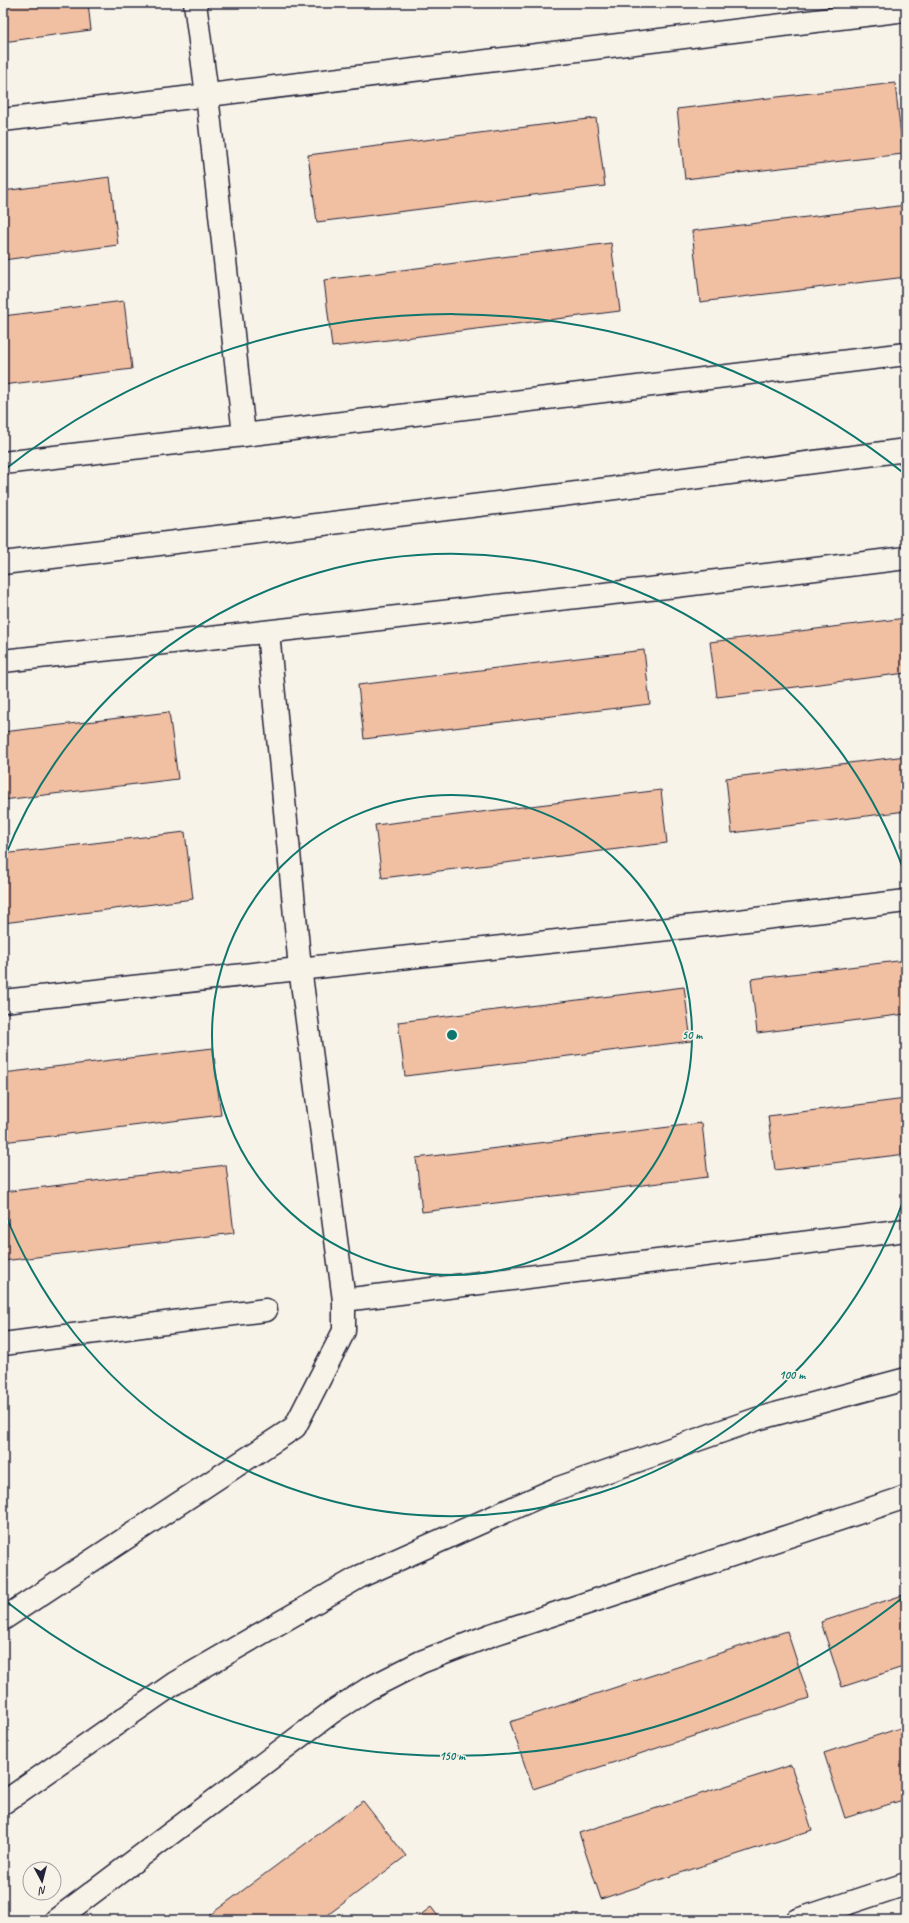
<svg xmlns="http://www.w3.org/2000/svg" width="909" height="1923" viewBox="0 0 909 1923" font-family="Caveat,sans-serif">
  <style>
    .building { fill: #f1bfa2; stroke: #22223b }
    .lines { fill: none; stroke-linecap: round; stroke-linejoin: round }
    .minor-casing { stroke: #22223b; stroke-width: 25 }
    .minor { stroke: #f7f3e8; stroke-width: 22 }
    .ring { fill: none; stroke: #0f766e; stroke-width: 2 }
    .centre { fill: #0f766e; stroke: #f7f3e8; stroke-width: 2 }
    .ring-label { font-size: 12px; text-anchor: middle; font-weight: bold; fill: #0f766e; stroke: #f7f3e8; stroke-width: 3; stroke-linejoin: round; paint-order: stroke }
  </style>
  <rect width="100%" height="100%" fill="#f7f3e8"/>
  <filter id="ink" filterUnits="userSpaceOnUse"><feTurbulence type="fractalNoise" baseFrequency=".025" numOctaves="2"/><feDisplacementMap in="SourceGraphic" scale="8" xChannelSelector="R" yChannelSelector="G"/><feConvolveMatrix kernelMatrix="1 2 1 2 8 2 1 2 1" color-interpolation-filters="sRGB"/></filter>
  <g filter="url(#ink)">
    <g class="building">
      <polygon points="3,3 88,3 91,30 3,42"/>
      <polygon points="293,3 333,3 293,8"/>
      <polygon points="895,83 903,154 685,179 677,109"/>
      <polygon points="596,118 605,186 317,222 308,155"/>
      <polygon points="110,177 118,245 3,260 3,191"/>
      <polygon points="906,205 906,277 700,302 692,231"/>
      <polygon points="611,243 620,311 332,347 324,280"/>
      <polygon points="124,301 132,369 3,385 3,316"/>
      <polygon points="906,618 906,673 717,697 710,642"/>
      <polygon points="644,650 650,704 364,739 358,685"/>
      <polygon points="169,712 178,779 3,800 3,732"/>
      <polygon points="906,756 906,811 732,833 726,778"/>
      <polygon points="661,790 667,843 382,878 375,825"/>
      <polygon points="185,832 193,899 3,923 3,854"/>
      <polygon points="906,960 906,1014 757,1033 751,979"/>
      <polygon points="684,987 691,1041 405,1076 398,1022"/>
      <polygon points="213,1048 221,1115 3,1142 3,1073"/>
      <polygon points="906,1099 906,1154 775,1170 768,1116"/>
      <polygon points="702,1123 708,1177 422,1212 416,1158"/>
      <polygon points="226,1165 234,1233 3,1261 3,1192"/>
      <polygon points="906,1594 906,1666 842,1687 821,1622"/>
      <polygon points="787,1631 809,1698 533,1789 510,1722"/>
      <polygon points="906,1726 906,1799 845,1818 824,1753"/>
      <polygon points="791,1765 812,1830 601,1899 579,1833"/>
      <polygon points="363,1801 406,1856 321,1920 203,1920"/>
      <polygon points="431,1907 441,1920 414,1920"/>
    </g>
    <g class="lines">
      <g class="minor-casing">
        <g id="minor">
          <polyline points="3,120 906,10"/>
          <polyline points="244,435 906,354"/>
          <polyline points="3,463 244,435 207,95 195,3"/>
          <polyline points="3,563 554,496 906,450"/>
          <polyline points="3,661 676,586 906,558"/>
          <polyline points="3,1001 714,924 906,901"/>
          <polyline points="344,1300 906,1230"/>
          <polyline points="3,1344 266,1310"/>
          <polyline points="3,1619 295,1427 344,1331 344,1300 300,968 268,632"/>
          <polyline points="3,1803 175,1683 361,1576 556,1489 757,1419 906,1379"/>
          <polyline points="56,1920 332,1712 368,1689 421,1662 491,1635 906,1497"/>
          <polyline points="797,1920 906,1884"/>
        </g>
      </g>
      <use href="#minor" class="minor"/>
    </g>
  </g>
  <g class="ring">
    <circle cx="452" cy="1035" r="240"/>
    <path d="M905 1196A481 481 0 0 1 4 1211M4 859A481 481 0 0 1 905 874"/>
    <path d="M906 1595A721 721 0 0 1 3 1599M3 471A721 721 0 0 1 906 475"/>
  </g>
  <circle cx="452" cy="1035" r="6" class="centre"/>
  <g class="ring-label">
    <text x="692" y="1039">50 m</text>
    <text x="792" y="1379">100 m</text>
    <text x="452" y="1760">150 m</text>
  </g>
  <rect width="909" height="1923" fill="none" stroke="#f7f3e8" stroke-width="16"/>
  <rect x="8" y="8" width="893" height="1907" fill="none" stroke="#22223b" stroke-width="1.5" filter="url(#ink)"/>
  <g transform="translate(42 1881) rotate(173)"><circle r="19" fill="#f7f3e8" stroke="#a29fa3"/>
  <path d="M0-3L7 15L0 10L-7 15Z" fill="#22223b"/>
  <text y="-6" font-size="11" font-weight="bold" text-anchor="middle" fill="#22223b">N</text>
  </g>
</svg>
